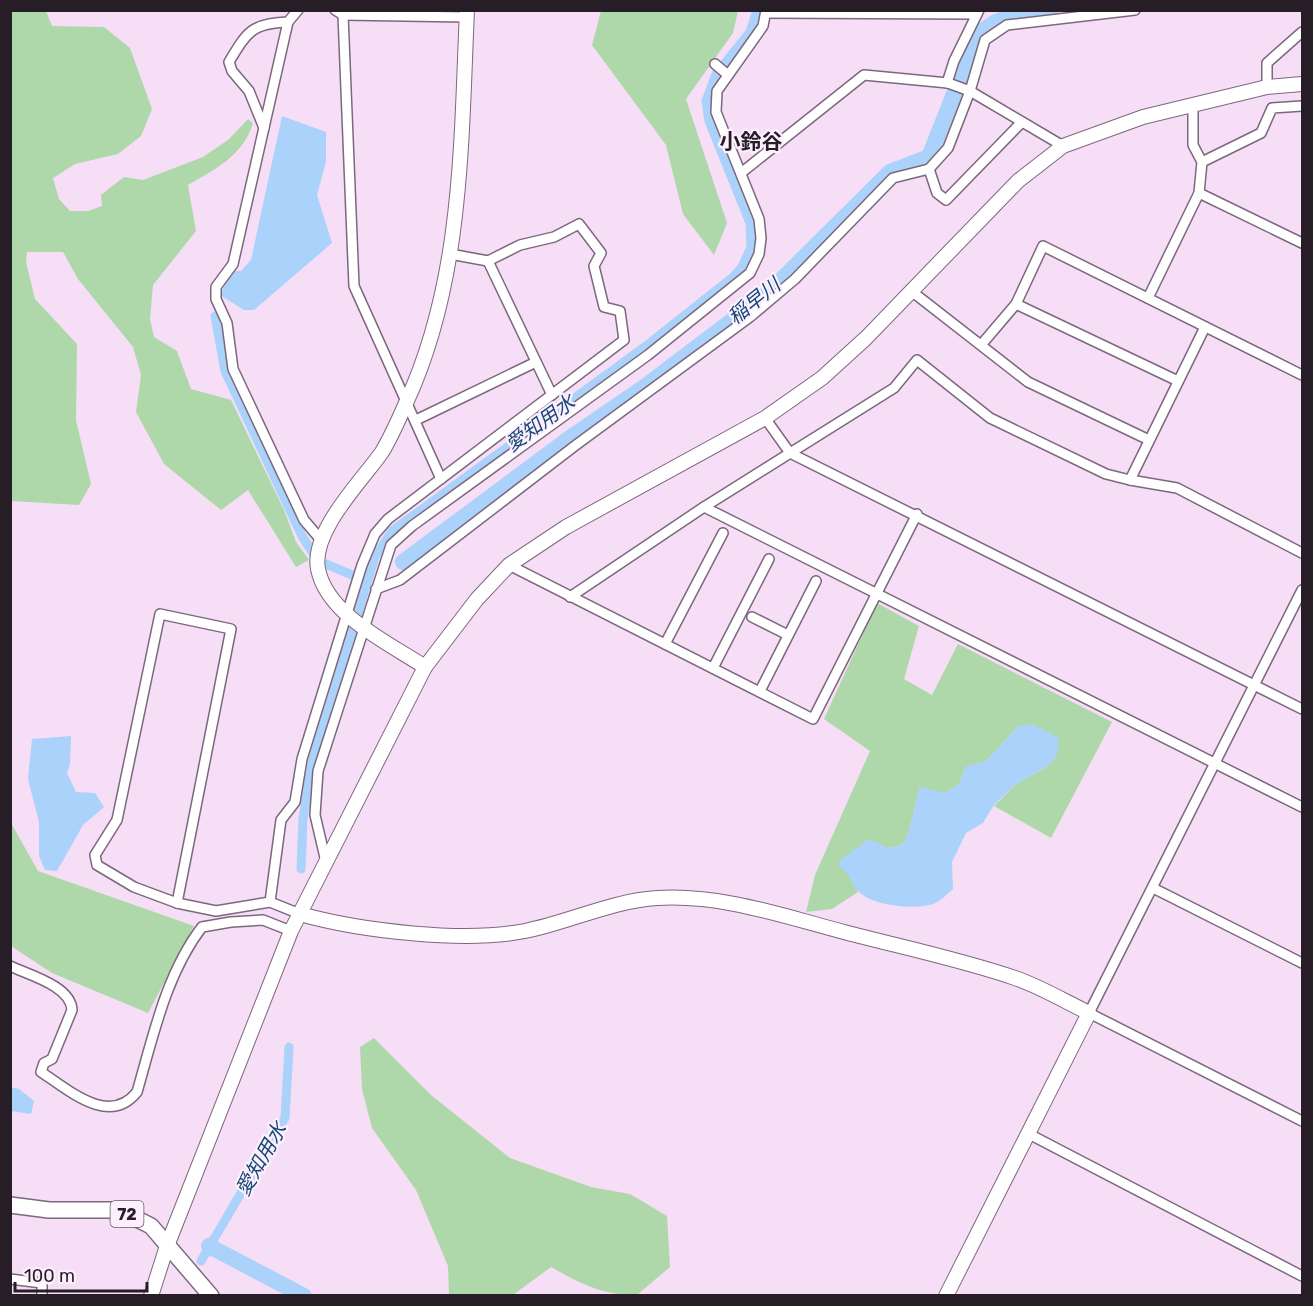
<svg xmlns="http://www.w3.org/2000/svg" width="1313" height="1306" viewBox="0 0 1313 1306" font-family="Rubik,'Noto Sans JP',sans-serif">
  <style>
    .green { fill: #afd8aa }
    .water { fill: #abd2fa }
    .lines { fill: none; stroke-linecap: round; stroke-linejoin: round }
    .canal { stroke: #abd2fa; stroke-width: 9 }
    .river { stroke: #abd2fa; stroke-width: 16 }
    .street-casing { stroke: #7c687c; stroke-width: 12 }
    .secondary-casing { stroke: #7c687c; stroke-width: 16 }
    .primary-casing { stroke: #7c687c; stroke-width: 18 }
    .street { stroke: #fff; stroke-width: 9 }
    .secondary { stroke: #fff; stroke-width: 14 }
    .primary { stroke: #fff; stroke-width: 15 }
    .labels { text-anchor: middle; dominant-baseline: central; stroke-width: 4.5; stroke-linejoin: round; paint-order: stroke }
    .shield { fill: #fdeffd; stroke: #665c66; stroke-width: 1.5 }
    .shield-label { font-size: 16px; font-weight: bold; fill: #261d26 }
    .water-label { font-size: 20px; font-style: italic; fill: #134875; stroke: #fdeffd }
    .quarter-label { font-size: 21px; font-weight: bold; fill: #261d26; stroke: #fdeffd }
  </style>
  <rect width="100%" height="100%" fill="#f6def6"/>
  <g class="green">
    <path d="M 10,11 L 46,11 L 52,26 L 104,27 L 130,48 L 152,109 L 141,136 L 118,154 L 75,164 L 53,178 L 59,199 L 70,211 L 88,211 L 102,206 L 101,195 L 124,177 L 143,180 L 203,157 L 228,140 L 248,119 L 253,123 C 244,155 214,170 188,185 L 196,231 L 153,285 L 150,319 L 154,337 L 177,351 L 191,389 L 231,400 L 284,510 L 296,542 L 309,560 L 296,567 L 248,490 L 221,510 L 164,464 L 136,412 L 141,375 L 133,347 L 78,279 L 63,252 L 27,252 L 26,262 L 35,299 L 77,344 L 76,420 L 91,484 L 79,505 L 11,501 Z"/>
    <polygon points="601,11 738,11 733,33 686,99 727,223 714,255 683,214 666,145 592,45"/>
    <path d="M 877,603 L 919,626 L 904,679 L 932,695 L 958,644 L 1112,722 L 1051,838 L 994,806 L 1016,784 L 1051,764 L 1019,726 L 985,762 L 966,767 L 959,784 L 945,793 L 920,788 C 913,807 913,827 903,845 L 888,848 L 849,873 L 858,892 L 832,909 L 806,912 L 815,875 L 870,751 L 824,719 Z"/>
    <polygon points="11,823 38,871 194,926 148,1013 52,973 11,946"/>
    <path d="M 374,1038 L 431,1095 L 510,1158 L 591,1187 L 630,1194 L 667,1216 L 670,1267 L 637,1295 C 604,1296 579,1283 551,1267 L 513,1295 L 449,1295 L 448,1266 L 416,1190 L 372,1128 L 362,1089 L 360,1047 Z"/>
  </g>
  <g class="water">
    <polygon points="282,116 326,132 326,162 317,195 332,243 254,310 244,310 220,295 232,271 241,271 251,260"/>
    <path d="M 1032,724 L 1059,738 L 1057,755 L 1051,764 L 1016,784 L 994,805 L 983,823 L 966,833 L 952,862 L 953,889 C 948,893 942,900 935,903 C 918,911 873,906 859,892 C 850,884 852,875 840,867 L 839,861 L 869,839 L 888,848 L 903,845 C 913,827 913,807 920,787 L 945,793 L 959,784 L 966,766 L 985,762 L 1019,726 Z"/>
    <polygon points="71,736 70,764 67,773 76,792 95,793 104,807 83,825 57,871 45,870 39,856 39,822 28,779 32,739"/>
    <polygon points="10,1087 19,1089 34,1101 31,1114 11,1111"/>
  </g>
  <g class="lines">
    <g class="canal">
      <polyline points="215,316 225,371 302,536 314,555"/>
      <polyline points="326,564 352,575"/>
      <polyline points="301,869 303,819 312,762 375,557 392,531 646,346 733,277 742,267 751,247 750,223 709,121 706,101 716,74 750,32 757,10"/>
      <polyline points="201,1261 285,1118 289,1047"/>
    </g>
    <g class="river">
      <polyline points="403,562 574,435 647,385 766,295 890,172 929,157 969,56 981,32 996,22 1017,14 1050,10"/>
      <polyline points="209,1246 304,1296"/>
    </g>
    <g class="street-casing">
      <g id="street">
        <polyline points="298,10 288,22 233,264 216,287 216,299 227,323 233,369 304,520 321,540"/>
        <polyline points="335,10 343,15 467,17"/>
        <polyline points="766,13 977,14"/>
        <polyline points="343,15 354,286 441,479"/>
        <polyline points="715,64 728,75"/>
        <polyline points="947,83 954,61 979,10"/>
        <polyline points="1267,87 1267,63 1302,32"/>
        <path d="M 264,128 L 249,91 L 232,71 L 229,62 C 247,32 252,23 288,22"/>
        <polyline points="1202,162 1261,133 1272,108 1302,106"/>
        <polyline points="929,169 937,193 946,200 1021,123"/>
        <polyline points="741,173 864,75 948,83 970,91 1063,146"/>
        <polyline points="1199,193 1302,243"/>
        <polyline points="488,261 552,395"/>
        <polyline points="910,290 1028,382 1149,440"/>
        <polyline points="1148,298 1199,193 1202,162 1193,145 1193,104"/>
        <polyline points="1016,304 1178,381"/>
        <polyline points="1205,327 1130,480 1177,488 1302,553"/>
        <polyline points="981,345 1016,304 1043,246 1302,375"/>
        <polyline points="765,418 790,453 1302,709"/>
        <polyline points="416,420 536,362"/>
        <polyline points="704,507 894,388 917,360 990,418 1106,474 1130,480"/>
        <polyline points="509,565 813,719 917,514"/>
        <polyline points="376,589 400,580 576,445 750,317 795,279 893,178 929,169 948,148 970,91 985,40 1007,25 1135,10"/>
        <polyline points="1302,590 1089,1013 1302,1121"/>
        <polyline points="570,597 704,507 1302,807"/>
        <polygon points="160,614 231,629 177,903 134,887 97,865 95,855 117,820"/>
        <polyline points="752,617 788,635"/>
        <polyline points="665,644 723,533"/>
        <polyline points="713,668 769,559"/>
        <polyline points="760,691 816,581"/>
        <polyline points="326,862 315,815 318,771 391,545 412,526 648,355 750,273 759,254 761,238 759,219 716,112 717,91 763,26 766,10"/>
        <polyline points="1153,888 1302,963"/>
        <polyline points="270,902 281,820 295,802 302,759 362,565 375,534 388,519 624,340 620,311 604,307 594,266 601,253 579,224 554,237 520,245 488,261 450,254"/>
        <polyline points="177,903 216,911 270,902 300,914"/>
        <path d="M 10,966 C 29,975 71,986 72,1010 L 52,1059 L 44,1063 L 41,1072 C 69,1090 109,1127 137,1092 C 153,1037 166,974 202,927 L 231,922 L 263,920 L 291,931"/>
        <polyline points="1027,1133 1302,1276"/>
        <polyline points="10,1279 42,1283 42,1296"/>
      </g>
    </g>
    <g class="secondary-casing">
      <g id="secondary">
        <path d="M 425,667 C 389,643 327,615 318,569 C 311,531 361,482 382,452 C 391,437 399,419 406,403 C 463,280 461,142 467,10"/>
        <path d="M 300,914 C 361,931 464,943 525,931 C 570,922 611,901 657,898 C 721,894 783,916 844,932 C 901,947 959,959 1015,978 C 1041,987 1064,1001 1089,1013 L 946,1296"/>
        <polyline points="151,1296 167,1246 291,931 425,667 477,599 509,565 566,527 765,418 822,378 866,338 1018,181 1063,146 1143,117 1267,87 1302,84"/>
      </g>
    </g>
    <g class="primary-casing">
      <polyline id="primary" points="10,1205 49,1210 119,1210 151,1226 211,1296"/>
    </g>
    <use href="#street" class="street"/>
    <use href="#secondary" class="secondary"/>
    <use href="#primary" class="primary"/>
  </g>
  <g class="labels">
    <rect class="shield" x="110.5" y="1201" width="33" height="26" rx="4.5"/>
    <g class="shield-label">
      <text x="127" y="1214">72</text>
    </g>
    <g class="water-label">
      <text transform="translate(754 301) rotate(-39)">稲早川</text>
      <text transform="translate(540 423) rotate(-36)">愛知用水</text>
      <text transform="translate(261 1159) rotate(-60)">愛知用水</text>
    </g>
    <g class="quarter-label">
      <text x="751" y="141">小鈴谷</text>
    </g>
  </g>
  <rect width="1313" height="1306" fill="none" stroke="#261d26" stroke-width="24"/>
  <path d="M15 1282v9h132v-9" fill="none" stroke="#261d26" stroke-width="3"/>
  <text x="24" y="1282" font-size="18" fill="#261d26" stroke="#fdeffd" stroke-width="4.5" paint-order="stroke">100 m</text>
</svg>
